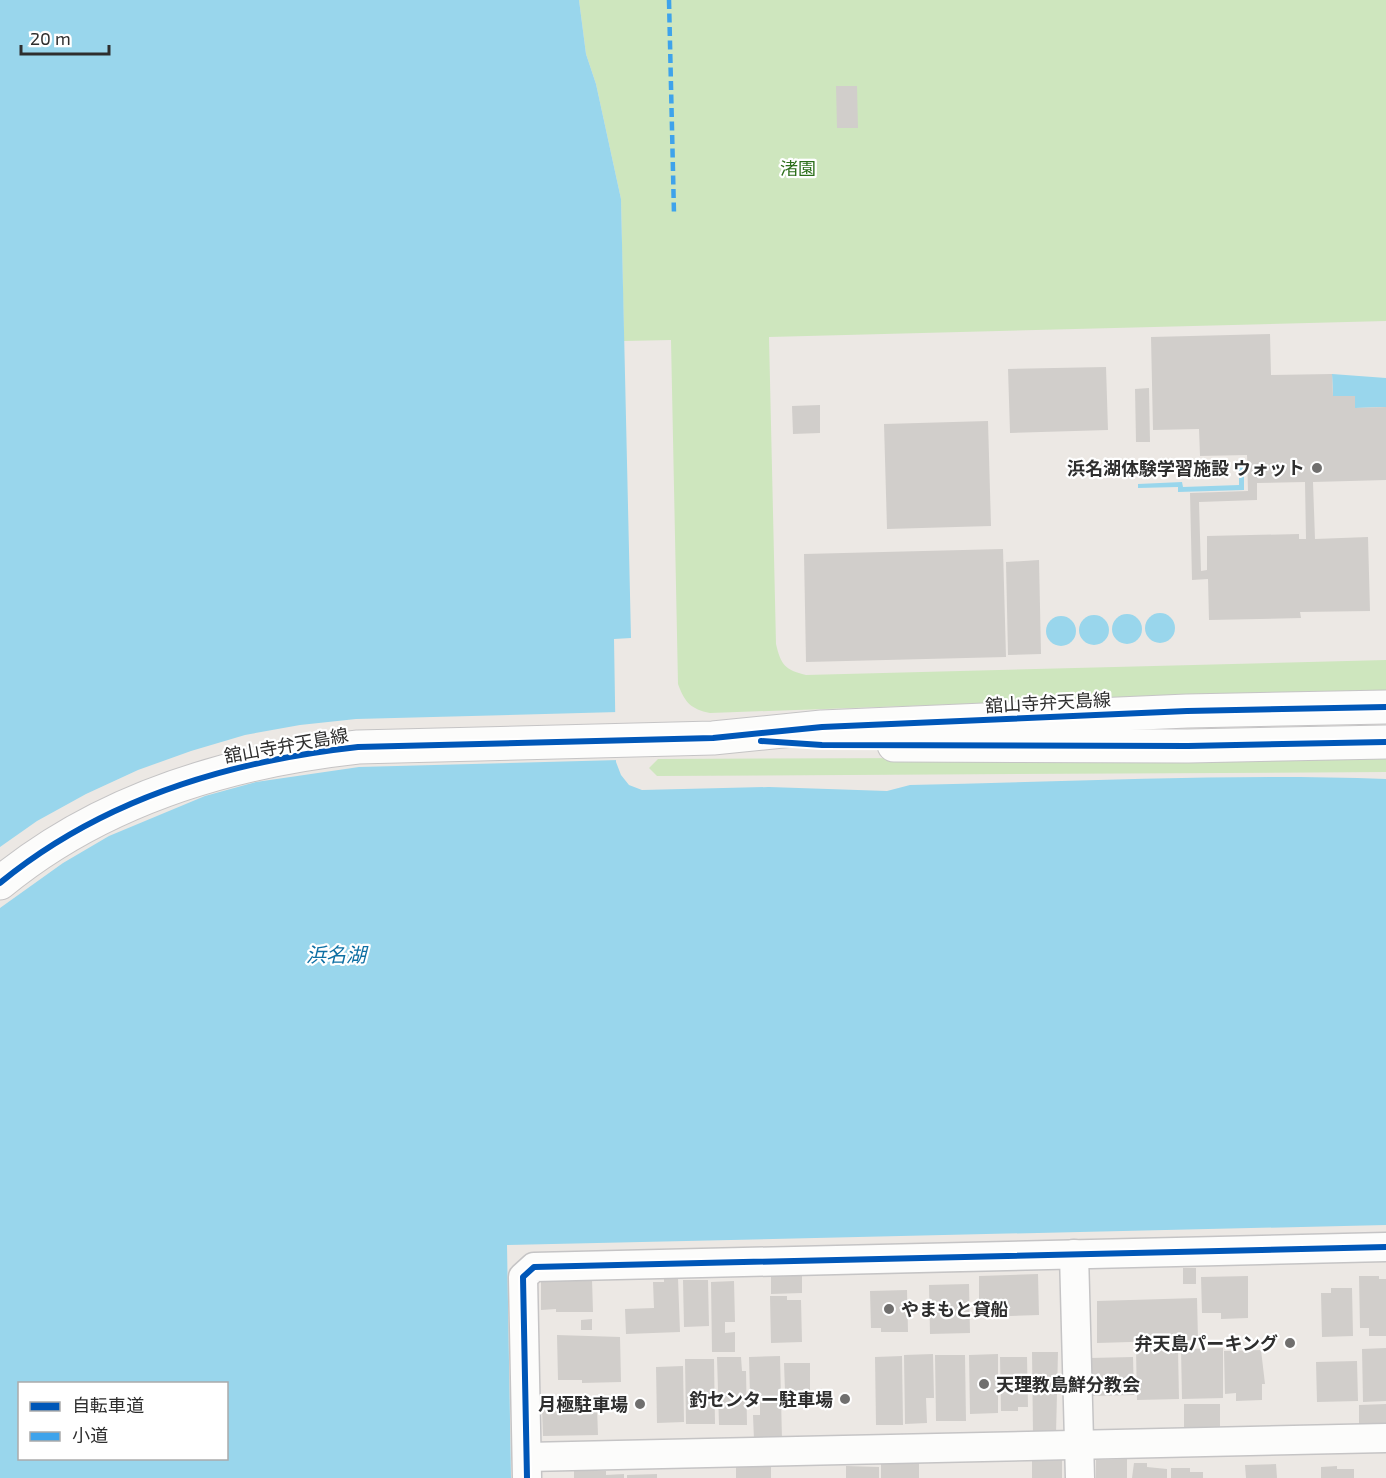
<svg xmlns="http://www.w3.org/2000/svg" width="1386" height="1478" viewBox="0 0 1386 1478" font-family="'Exo 2','Noto Sans JP',sans-serif">
  <style>
    .green { fill: #cee6be }
    .water { fill: #99d6ec; fill-rule: evenodd }
    .pier { fill: #ece8e4 }
    .building { fill: #d1cecb; fill-rule: evenodd }
    .lines { fill: none; stroke-linecap: round; stroke-linejoin: round }
    .minor-casing { stroke: #c5c4c5; stroke-width: 31 }
    .secondary-casing { stroke: #c5c4c5; stroke-width: 35 }
    .minor { stroke: #fcfcfb; stroke-width: 28 }
    .secondary { stroke: #fcfcfb; stroke-width: 33 }
    .quiet { stroke: #3ea3eb; stroke-width: 4.5; stroke-dasharray: 9 4.5; stroke-linecap: butt }
    .cycleway-casing { stroke: #fff; stroke-width: 10 }
    .cycleway { stroke: #0057b8; stroke-width: 6 }
    .poi-dot { fill: #706f6e; stroke: #fff; stroke-width: 2 }
    .labels { text-anchor: middle; dominant-baseline: central; stroke-width: 4.5; stroke-linejoin: round; paint-order: stroke }
    .park-label { font-size: 18px; fill: #2c6e1b; stroke: #fff }
    .poi-label { font-size: 18px; font-weight: bold; fill: #2e2e2e; stroke: #fff; text-anchor: end }
    .street-label { font-size: 18px; fill: #2e2e2e; stroke: #fff }
    .water-label { font-size: 20px; font-style: italic; fill: #0d6fa3; stroke: #fff }
  </style>
  <rect width="100%" height="100%" fill="#ece8e4"/>
  <g class="green">
    <path d="M 579,0 L 1386,0 L 1386,321 L 769,337 L 776,644 C 781,665 785,670 806,675 L 1386,660 L 1386,691 L 1187,696 L 710,713 C 691,709 685,703 678,684 L 671,340 L 624,341 L 621,199 L 596,84 L 586,54 Z"/>
    <polygon points="1386,753 1386,772 657,776 649,768 658,759 1188,757"/>
  </g>
  <g class="water">
    <path d="M 0,0 L 579,0 L 586,54 L 596,84 L 621,199 L 631,638 L 614,639 L 616,762 L 621,775 L 629,785 L 642,790 L 769,787 L 887,791 L 910,785 C 1069,782 1227,773 1386,779 L 1386,1225 L 507,1245 L 511,1478 L 0,1478 ZM 20,1384 L 226,1384 L 226,1458 L 20,1458 Z"/>
    <polygon points="1332,374 1386,378 1386,407 1355,408 1354,396 1333,396"/>
    <polygon points="1239,458 1244,458 1244,490 1178,492 1178,487 1138,488 1138,484 1182,482 1183,487 1239,485"/>
    <circle cx="1160" cy="628" r="15"/>
    <circle cx="1127" cy="629" r="15"/>
    <circle cx="1094" cy="630" r="15"/>
    <circle cx="1061" cy="631" r="15"/>
  </g>
  <polygon class="pier" points="618,712 619,760 359,767 256,782 205,796 109,836 63,863 0,908 0,847 37,821 86,794 138,770 191,751 245,735 300,725 356,719"/>
  <g class="building">
    <polygon points="836,86 857,86 858,128 837,128"/>
    <path d="M 1270,334 L 1271,375 L 1332,374 L 1333,396 L 1355,396 L 1355,408 L 1386,407 L 1386,480 L 1313,482 L 1315,539 L 1368,537 L 1370,611 L 1300,612 L 1301,618 L 1209,620 L 1208,579 L 1192,580 L 1190,493 L 1248,491 L 1247,455 L 1200,456 L 1199,429 L 1153,430 L 1151,337 ZM 1305,482 L 1306,539 L 1299,539 L 1299,534 L 1207,536 L 1207,570 L 1201,571 L 1199,502 L 1257,500 L 1257,483 Z"/>
    <polygon points="1106,367 1108,430 1010,433 1008,369"/>
    <polygon points="1149,388 1150,442 1136,442 1135,389"/>
    <polygon points="820,405 820,433 793,434 792,406"/>
    <polygon points="988,421 991,526 887,529 884,424"/>
    <polygon points="1003,549 1006,657 806,662 804,554"/>
    <polygon points="1039,560 1041,654 1008,655 1006,562"/>
    <rect x="1183" y="1268" width="13" height="16"/>
    <polygon points="802,1273 802,1293 771,1294 771,1274"/>
    <polygon points="1038,1274 1039,1315 979,1317 979,1276"/>
    <polygon points="1248,1276 1248,1318 1221,1319 1221,1313 1202,1313 1201,1277"/>
    <polygon points="1359,1276 1379,1276 1379,1279 1386,1279 1386,1336 1369,1336 1369,1328 1360,1328"/>
    <polygon points="664,1278 678,1278 680,1332 626,1334 625,1309 654,1308 653,1282 664,1282"/>
    <polygon points="592,1279 593,1312 556,1312 556,1309 541,1310 541,1281"/>
    <polygon points="683,1280 708,1280 709,1326 684,1327"/>
    <polygon points="734,1281 735,1322 725,1322 725,1333 735,1332 735,1352 712,1352 711,1282"/>
    <polygon points="969,1284 970,1333 930,1334 929,1285"/>
    <polygon points="1331,1288 1352,1288 1353,1336 1322,1337 1321,1293 1331,1293"/>
    <polygon points="907,1290 908,1332 881,1332 881,1328 871,1328 870,1291"/>
    <polygon points="770,1296 787,1296 787,1300 801,1300 802,1342 771,1343"/>
    <polygon points="1197,1298 1198,1340 1097,1343 1097,1301"/>
    <polygon points="592,1319 592,1330 581,1330 581,1320"/>
    <polygon points="557,1335 620,1337 621,1382 582,1383 582,1380 558,1380"/>
    <polygon points="1223,1348 1223,1398 1182,1399 1181,1349"/>
    <polygon points="1386,1348 1386,1401 1363,1402 1362,1349"/>
    <polygon points="1178,1349 1179,1399 1137,1400 1136,1350"/>
    <polygon points="1261,1350 1265,1384 1262,1384 1262,1400 1236,1401 1236,1393 1225,1394 1224,1351"/>
    <polygon points="1032,1352 1058,1352 1056,1434 1033,1434"/>
    <polygon points="933,1354 934,1398 926,1398 927,1423 905,1424 904,1355"/>
    <polygon points="998,1354 998,1413 970,1414 969,1355"/>
    <polygon points="935,1355 965,1355 966,1421 936,1421"/>
    <polygon points="780,1356 782,1440 754,1440 753,1415 760,1415 760,1396 750,1396 749,1357"/>
    <polygon points="902,1356 903,1425 876,1425 875,1357"/>
    <polygon points="717,1357 741,1357 742,1371 746,1371 747,1425 719,1425"/>
    <polygon points="1000,1357 1027,1357 1028,1407 1018,1407 1018,1411 1001,1411"/>
    <polygon points="1133,1357 1134,1395 1091,1396 1090,1358"/>
    <polygon points="685,1359 714,1359 715,1424 686,1424"/>
    <polygon points="1357,1361 1358,1401 1317,1402 1316,1362"/>
    <polygon points="784,1363 810,1363 810,1391 785,1391"/>
    <polygon points="683,1366 684,1422 657,1423 656,1367"/>
    <polygon points="1184,1404 1220,1404 1220,1429 1184,1430"/>
    <polygon points="1386,1404 1386,1428 1359,1428 1359,1405"/>
    <polygon points="597,1407 598,1435 543,1436 542,1408"/>
    <polygon points="1062,1457 1062,1478 1032,1478 1032,1458"/>
    <polygon points="881,1458 919,1462 919,1478 881,1478"/>
    <polygon points="1127,1459 1127,1478 1096,1478 1096,1460"/>
    <polygon points="771,1462 771,1478 736,1478 736,1463"/>
    <polygon points="1134,1463 1147,1463 1147,1467 1167,1469 1167,1478 1132,1478"/>
    <polygon points="1276,1464 1277,1478 1246,1478 1245,1465"/>
    <polygon points="846,1466 879,1467 879,1478 846,1478"/>
    <polygon points="1337,1466 1337,1469 1354,1469 1354,1478 1321,1478 1321,1467"/>
    <polygon points="1171,1468 1190,1468 1190,1472 1203,1472 1203,1478 1171,1478"/>
    <polygon points="574,1471 606,1471 606,1475 624,1474 624,1478 574,1478"/>
    <polygon points="657,1474 657,1478 627,1478 627,1475"/>
  </g>
  <g class="lines">
    <g class="minor-casing">
      <g id="minor">
        <polyline points="1074,1254 1080,1478"/>
        <polyline points="527,1457 1386,1438"/>
        <polyline points="527,1478 523,1277 534,1267 1386,1247"/>
      </g>
    </g>
    <g class="secondary-casing">
      <g id="secondary">
        <polyline points="894,745 1188,746 1386,742"/>
        <path d="M 0,883 C 102,799 230,761 358,747 L 713,738 L 822,727 L 1187,711 L 1386,707"/>
      </g>
    </g>
    <use href="#minor" class="minor"/>
    <use href="#secondary" class="secondary"/>
    <polyline class="quiet" points="669,0 674,214"/>
    <g class="cycleway-casing">
      <g id="cycleway">
        <polyline points="761,741 822,745 1188,746 1386,742"/>
        <path d="M 0,883 C 102,799 230,761 358,747 L 713,738 L 822,727 L 1187,711 L 1386,707"/>
        <polyline points="527,1478 523,1277 534,1267 1386,1247"/>
      </g>
    </g>
    <use href="#cycleway" class="cycleway"/>
  </g>
  <g class="poi-dot">
    <circle cx="1317" cy="468" r="6"/>
    <circle cx="889" cy="1309" r="6"/>
    <circle cx="1290" cy="1343" r="6"/>
    <circle cx="984" cy="1384" r="6"/>
    <circle cx="845" cy="1399" r="6"/>
    <circle cx="640" cy="1404" r="6"/>
  </g>
  <g class="labels">
    <g class="park-label">
      <text x="798" y="168">渚園</text>
    </g>
    <g class="poi-label">
      <text x="1305" y="468">浜名湖体験学習施設 ウォット</text>
      <text x="901" y="1309" text-anchor="start">やまもと貸船</text>
      <text x="1278" y="1343">弁天島パーキング</text>
      <text x="996" y="1384" text-anchor="start">天理教島鮮分教会</text>
      <text x="833" y="1399">釣センター駐車場</text>
      <text x="628" y="1404">月極駐車場</text>
    </g>
    <g class="street-label">
      <text transform="translate(1048 702) rotate(-3)">舘山寺弁天島線</text>
      <text transform="translate(286 745) rotate(-10)">舘山寺弁天島線</text>
    </g>
    <g class="water-label">
      <text x="336" y="954">浜名湖</text>
    </g>
  </g>
  <rect x="18" y="1382" width="210" height="78" fill="#ffffff" stroke="#ababab" stroke-width="1.5"/>
  <rect x="30" y="1402" width="30" height="9" fill="#0057b8" stroke="#ababab" stroke-width="1.5"/>
  <text x="72" y="1412" font-size="18" fill="#2e2e2e">自転車道</text>
  <rect x="30" y="1432" width="30" height="9" fill="#3ea3eb" stroke="#ababab" stroke-width="1.5"/>
  <text x="72" y="1442" font-size="18" fill="#2e2e2e">小道</text>
  <path d="M21 45v9h88v-9" fill="none" stroke="#2e2e2e" stroke-width="3"/>
  <text x="30" y="45" font-size="18" fill="#2e2e2e" stroke="#ffffff" stroke-width="4.5" paint-order="stroke">20 m</text>
</svg>
